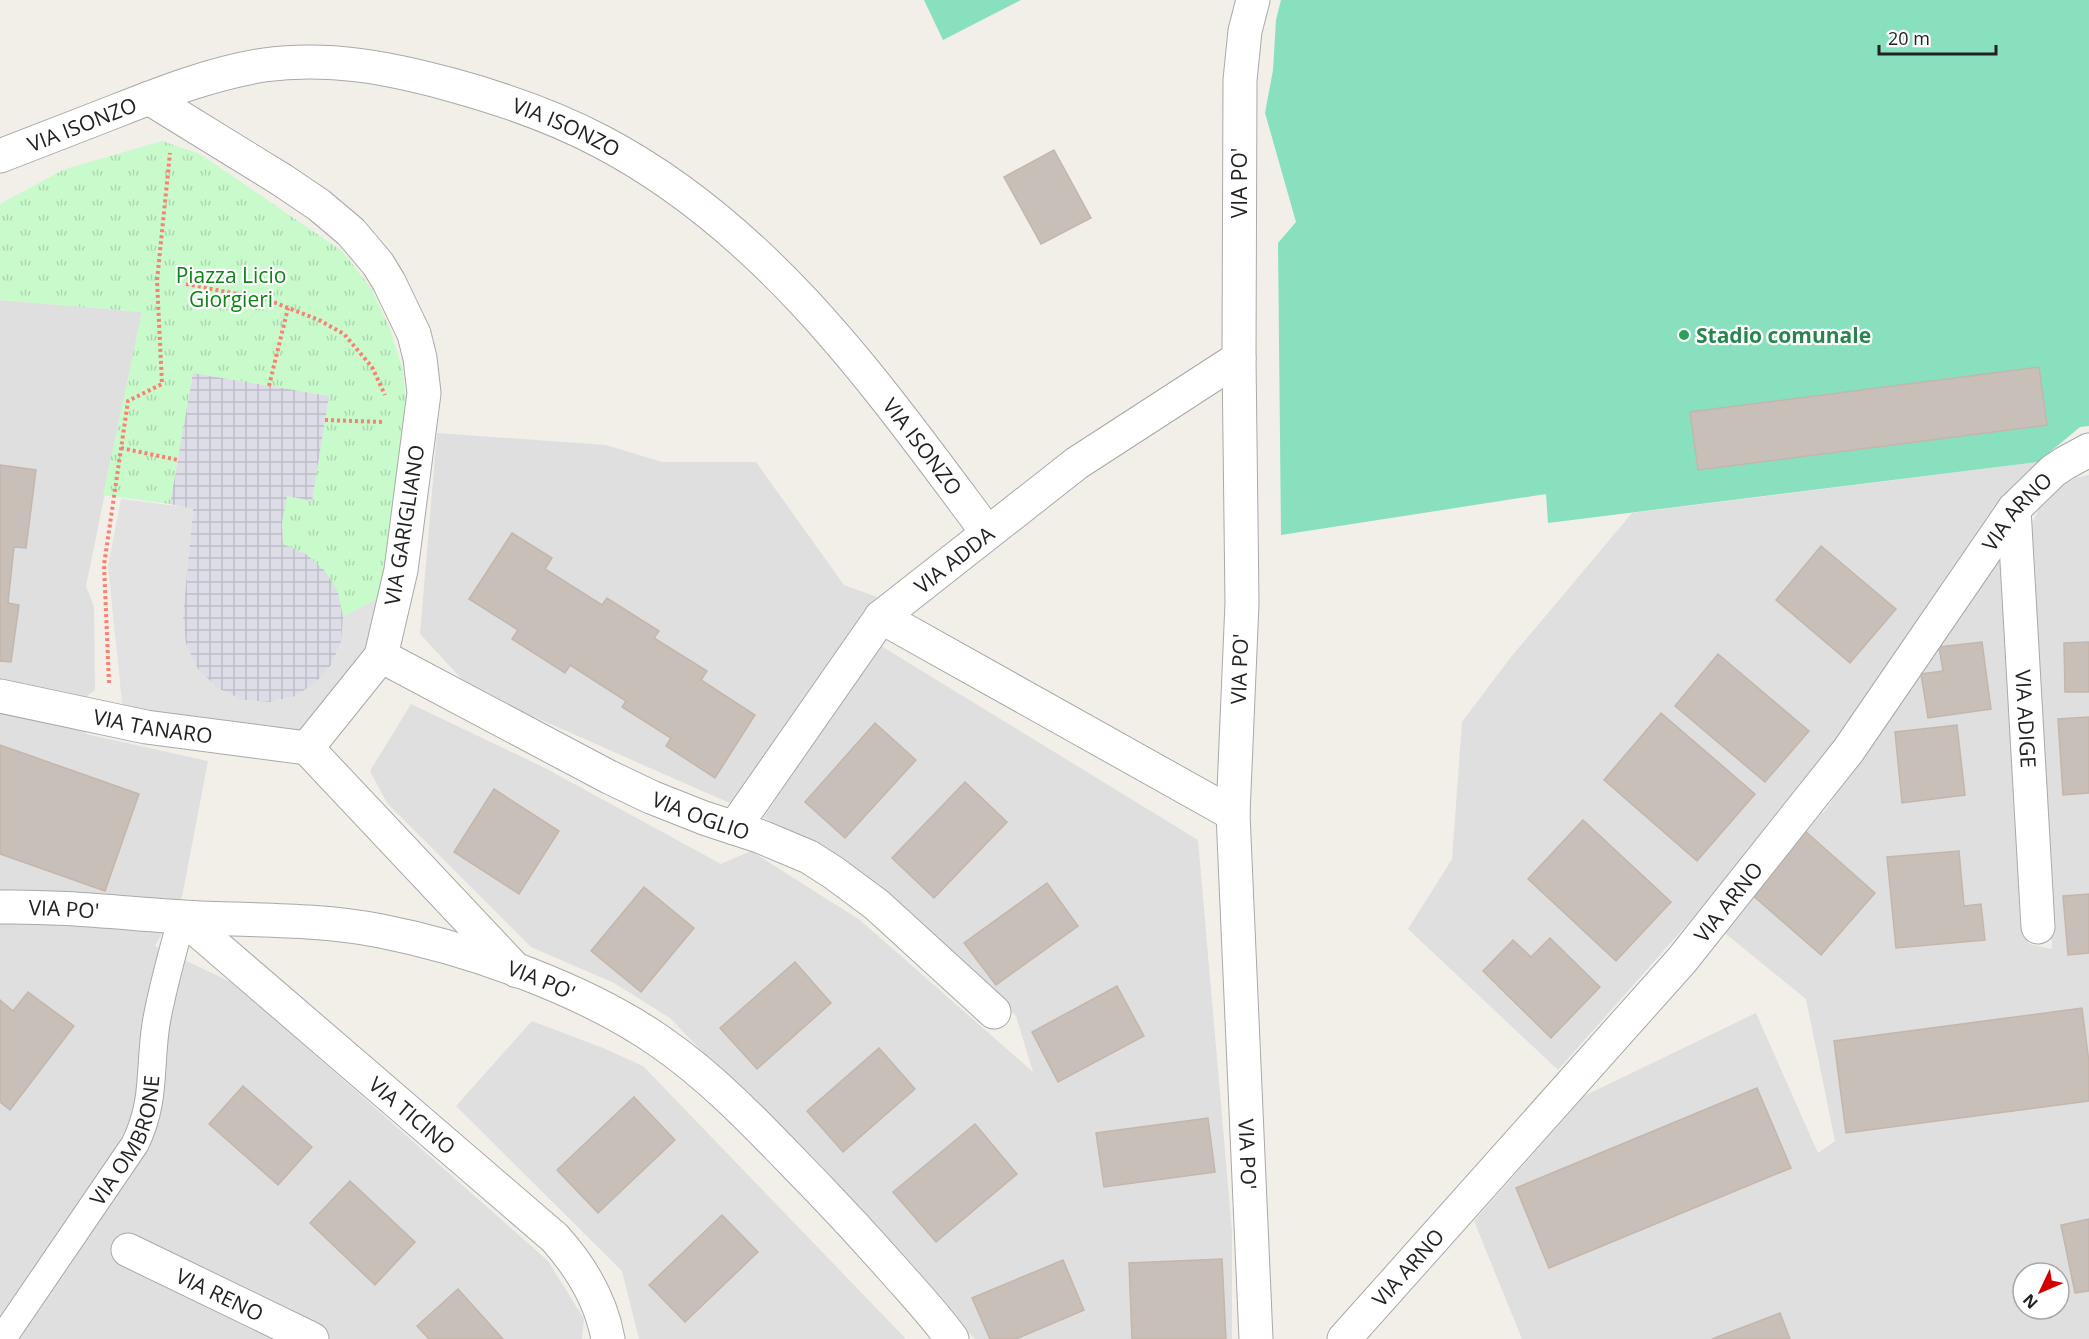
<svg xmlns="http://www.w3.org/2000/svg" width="2089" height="1339" viewBox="0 0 2089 1339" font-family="'Open Sans',sans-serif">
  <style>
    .residential { fill: #e0dfdf; fill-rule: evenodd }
    .park { fill: url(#park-tufts) }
    .pitch { fill: #88e0be }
    .parking { fill: #e2e2e2 }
    .plaza { fill: url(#plaza-grid) }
    .building { fill: #c7bfb8; stroke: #c4b6ab; stroke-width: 1.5 }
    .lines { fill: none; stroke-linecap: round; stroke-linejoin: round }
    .pedestrian-casing { stroke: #a9a9a9; stroke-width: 29 }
    .minor-casing { stroke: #a9a9a9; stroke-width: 35 }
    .path { stroke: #fa8072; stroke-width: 4; stroke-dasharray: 3 3; stroke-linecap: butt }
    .pedestrian { stroke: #fff; stroke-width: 27 }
    .minor { stroke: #fff; stroke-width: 33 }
    .leisure-dot { fill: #2e9e5b; stroke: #fff; stroke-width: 2 }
    .labels { text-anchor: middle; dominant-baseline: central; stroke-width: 4.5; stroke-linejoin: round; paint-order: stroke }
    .street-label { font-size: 21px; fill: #222; stroke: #fff }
    .park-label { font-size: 21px; fill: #0c8416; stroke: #fff }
    .leisure-label { font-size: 21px; font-weight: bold; fill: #27864d; stroke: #fff; text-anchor: start }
  </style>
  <defs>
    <pattern id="park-tufts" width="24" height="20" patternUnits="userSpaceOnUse" patternTransform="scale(1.5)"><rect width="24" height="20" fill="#c8facc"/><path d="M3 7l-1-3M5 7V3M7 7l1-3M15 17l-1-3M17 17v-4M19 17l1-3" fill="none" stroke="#acd6af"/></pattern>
    <pattern id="plaza-grid" width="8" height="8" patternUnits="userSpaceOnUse" patternTransform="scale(1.5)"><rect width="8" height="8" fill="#dddde8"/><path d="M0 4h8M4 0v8" fill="none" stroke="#bdbdc7"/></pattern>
  </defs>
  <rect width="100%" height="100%" fill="#f2efe9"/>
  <g class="residential">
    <polygon points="0,300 142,312 86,586 94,607 95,690 88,695 86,734 208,761 182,897 155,946 235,984 548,1261 584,1319 582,1339 0,1339"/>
    <polygon points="437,433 606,445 662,462 756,462 844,585 877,597 734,805 471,689 420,634"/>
    <polygon points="2038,462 1768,833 1558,1070 1408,929 1452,859 1462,722 1511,657 1632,513"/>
    <path d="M 2089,475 L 2089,1339 L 1522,1339 L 1474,1221 L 1584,1096 L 1756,1013 L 1818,1153 L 1835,1141 L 1806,999 L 1721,930 L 1805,831 L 1827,808 L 1968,591 L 2006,544 L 2020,923 L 2029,944 L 2052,949 L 2028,573 L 2030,526 L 2048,492 L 2074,478 ZM 2023,1273 L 2059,1273 L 2059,1309 L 2023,1309 Z"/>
    <polygon points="878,644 1198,840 1232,1231 1232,1339 975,1339 670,1018 614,983 531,947 387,803 370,771 411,704 545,768 721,864 751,851 860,920 1033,1072 1016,1016 888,896 764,817"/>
    <polygon points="532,1021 603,1048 643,1066 906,1339 639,1339 622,1271 456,1106"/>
  </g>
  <polygon class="park" points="162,141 200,154 342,251 371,288 390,329 403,370 408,422 382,596 343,617 338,592 306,554 283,544 282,523 286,496 312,501 329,396 193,373 170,504 103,495 142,312 0,300 0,204 65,169"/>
  <g class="pitch">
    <polygon points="924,0 1021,0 943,40"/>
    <polygon points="1281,0 2089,0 2089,426 2080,427 2038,462 1548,523 1546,494 1281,535 1278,243 1296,222 1265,113 1273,70 1276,20"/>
  </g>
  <polygon class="parking" points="121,499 193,508 183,616 186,644 243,700 269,702 293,697 331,665 341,642 343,617 382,596 381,656 307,748 124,722 108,566"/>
  <polygon class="plaza" points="193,373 329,396 312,501 287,496 282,523 283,544 306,554 325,571 338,592 343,617 341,642 331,665 314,684 293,697 269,702 243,700 218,688 198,669 186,644 183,616 193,509 170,504"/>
  <g class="building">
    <polygon points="1054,150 1091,218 1041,244 1004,177"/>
    <polygon points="2039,367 2047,425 1698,470 1690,412"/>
    <polygon points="0,465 36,470 26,548 14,547 8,603 19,605 11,662 0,661"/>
    <polygon points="512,533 552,558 545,569 602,605 607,598 659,631 654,638 707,671 701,680 755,715 715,778 666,746 671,738 622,707 626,701 570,665 565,673 512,639 518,630 469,599"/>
    <polygon points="1821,546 1896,609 1850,663 1776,600"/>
    <polygon points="1982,642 1991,709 1928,718 1921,674 1943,671 1939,647"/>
    <polygon points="2089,642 2089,692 2065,692 2064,643"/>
    <polygon points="1718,654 1809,731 1765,782 1675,706"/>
    <polygon points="1661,713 1755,794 1697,861 1604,780"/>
    <polygon points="2089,717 2089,793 2063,795 2058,719"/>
    <polygon points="875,723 916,760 845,838 805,802"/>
    <polygon points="1957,725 1965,795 1902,803 1895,732"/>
    <polygon points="0,745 139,794 105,891 0,854"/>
    <polygon points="965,782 1007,822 934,898 892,858"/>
    <polygon points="494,789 559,831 519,894 454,852"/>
    <polygon points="1583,820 1671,902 1616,961 1528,879"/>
    <polygon points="1805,831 1875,893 1821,955 1750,893"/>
    <polygon points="1959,851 1964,906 1981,904 1985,940 1896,948 1887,857"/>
    <polygon points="1047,883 1078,926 996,985 964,943"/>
    <polygon points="644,887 694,928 641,992 591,951"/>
    <polygon points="2089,894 2089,953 2068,955 2063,896"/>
    <polygon points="1550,938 1600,987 1551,1038 1483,971 1513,940 1531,957"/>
    <polygon points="795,962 831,1003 757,1069 720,1028"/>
    <polygon points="1117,986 1144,1036 1058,1082 1032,1032"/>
    <polygon points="28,992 74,1026 10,1110 0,1102 0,1000 13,1011"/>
    <polygon points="2082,1008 2089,1062 2089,1101 1846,1133 1834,1041"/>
    <polygon points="879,1048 915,1089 843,1152 807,1111"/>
    <polygon points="243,1086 312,1147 278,1185 209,1124"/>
    <polygon points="1757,1088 1791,1168 1549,1268 1516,1188"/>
    <polygon points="634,1097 675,1140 598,1213 557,1170"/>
    <polygon points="1208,1118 1215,1172 1104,1187 1096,1133"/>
    <polygon points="975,1124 1017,1174 936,1242 893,1192"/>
    <polygon points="350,1181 415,1242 375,1285 310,1223"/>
    <polygon points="722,1215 758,1252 685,1322 649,1285"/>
    <polygon points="2089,1219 2089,1291 2075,1293 2061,1225"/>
    <polygon points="1222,1259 1226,1339 1132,1339 1129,1263"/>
    <polygon points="1063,1260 1084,1310 1016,1339 990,1339 972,1298"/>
    <polygon points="458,1289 503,1339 429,1339 417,1326"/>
    <polygon points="1780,1313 1790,1339 1712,1339"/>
  </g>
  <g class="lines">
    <g class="pedestrian-casing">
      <g id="pedestrian">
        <path id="s1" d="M 2,1339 L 135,1144 C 156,1101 149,1069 156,1024 C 162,988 173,952 182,917"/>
      </g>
    </g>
    <g class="minor-casing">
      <g id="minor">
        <path id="s2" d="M 1253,0 L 1245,31 L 1240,80 L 1239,358 L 1242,603 L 1233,814 L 1256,1339"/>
        <polyline points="149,98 282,180 319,205 351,232 378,264 389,282 414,334 420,358 424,393 401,570 381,656 307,748 517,971"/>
        <path id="s3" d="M 0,156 C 39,141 78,126 116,111 C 164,92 213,73 264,65 C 329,56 390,68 452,85 C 503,99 555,117 602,142 C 769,230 877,385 987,532"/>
        <path id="s4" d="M 2014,509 L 2038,927"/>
        <polyline points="881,617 1233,814"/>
        <path id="s5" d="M 381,656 L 609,777 L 651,797 L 704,818 L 759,836 L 809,857 L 834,873 L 877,905 L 994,1012"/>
        <path id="s6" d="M 0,696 L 146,727 L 307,748"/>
        <path id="s7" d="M 734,828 L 881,617 L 1077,463 L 1239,358"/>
        <path id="s8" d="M 0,907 C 61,906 121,913 182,917 C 248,921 316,918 381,931 C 472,949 587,990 662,1043 C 721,1084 770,1139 820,1190 C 844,1215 868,1241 891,1267 C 912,1291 934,1314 952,1339"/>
        <path id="s9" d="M 182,917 L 555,1238 C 581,1267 601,1300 608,1339"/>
        <path id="s10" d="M 128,1250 L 312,1339"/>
        <path id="s11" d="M 1344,1339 L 1682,960 L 1848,751 L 2014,509 L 2053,471 L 2065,463 L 2089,450"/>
      </g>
    </g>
    <g class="path">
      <polyline points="186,284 268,300 319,320 344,334 372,367 385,395"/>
      <polyline points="269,386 288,308"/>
      <polyline points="325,420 383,422"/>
      <polyline points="121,448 178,460"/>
      <polyline points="109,683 104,565 128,401 162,384 157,281 170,153"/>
    </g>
    <use href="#pedestrian" class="pedestrian"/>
    <use href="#minor" class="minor"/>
  </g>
  <circle class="leisure-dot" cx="1684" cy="335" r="6"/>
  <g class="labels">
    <g class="street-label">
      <text stroke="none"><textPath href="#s3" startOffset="88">VIA ISONZO</textPath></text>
      <text stroke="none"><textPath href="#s3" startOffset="592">VIA ISONZO</textPath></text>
      <text transform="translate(1239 183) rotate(-90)">VIA PO'</text>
      <text stroke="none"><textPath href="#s3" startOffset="1077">VIA ISONZO</textPath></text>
      <text stroke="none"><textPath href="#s11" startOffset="1068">VIA ARNO</textPath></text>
      <text transform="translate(404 525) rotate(-81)">VIA GARIGLIANO</text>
      <text stroke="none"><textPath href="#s7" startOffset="350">VIA ADDA</textPath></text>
      <text transform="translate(1239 669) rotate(-88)">VIA PO'</text>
      <text stroke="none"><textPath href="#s4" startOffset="210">VIA ADIGE</textPath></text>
      <text stroke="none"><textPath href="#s6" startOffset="156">VIA TANARO</textPath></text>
      <text stroke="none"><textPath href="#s5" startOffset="358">VIA OGLIO</textPath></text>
      <text stroke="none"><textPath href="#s11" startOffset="582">VIA ARNO</textPath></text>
      <text stroke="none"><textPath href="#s8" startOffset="64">VIA PO'</textPath></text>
      <text stroke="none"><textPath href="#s8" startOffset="550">VIA PO'</textPath></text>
      <text stroke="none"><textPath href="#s9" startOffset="304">VIA TICINO</textPath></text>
      <text stroke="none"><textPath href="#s1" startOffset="236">VIA OMBRONE</textPath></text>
      <text stroke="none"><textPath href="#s2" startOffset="1156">VIA PO'</textPath></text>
      <text stroke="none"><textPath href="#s11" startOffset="96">VIA ARNO</textPath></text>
      <text stroke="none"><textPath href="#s10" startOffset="102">VIA RENO</textPath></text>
    </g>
    <g class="park-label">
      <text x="231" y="275">Piazza Licio<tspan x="231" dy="24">Giorgieri</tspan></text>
    </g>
    <g class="leisure-label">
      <text x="1696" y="335">Stadio comunale</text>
    </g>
  </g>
  <g transform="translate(2041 1291) rotate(226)"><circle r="28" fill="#ffffff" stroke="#a7a7a7" stroke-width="1.5"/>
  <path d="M0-4.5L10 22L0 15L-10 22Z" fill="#d40000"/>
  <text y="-9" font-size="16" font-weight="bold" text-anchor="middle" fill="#222222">N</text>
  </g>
  <path d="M1879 45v9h117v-9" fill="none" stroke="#222222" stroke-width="3"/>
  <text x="1888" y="45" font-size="18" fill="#222222" stroke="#ffffff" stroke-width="4.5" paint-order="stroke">20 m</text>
</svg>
